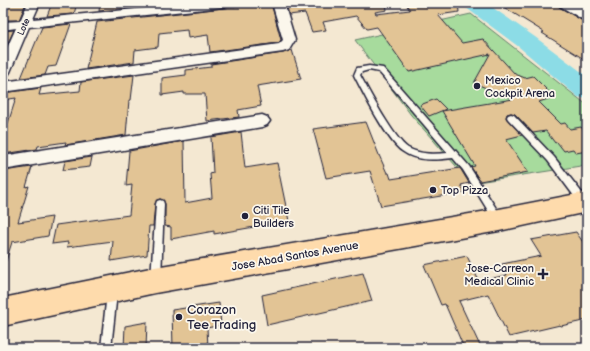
<svg xmlns="http://www.w3.org/2000/svg" width="590" height="351" viewBox="0 0 590 351" font-family="'Balsamiq Sans',sans-serif">
  <style>
    .green { fill: #a7db9d; stroke: #647e6c }
    .lines { fill: none; stroke-linecap: round; stroke-linejoin: round }
    .river { fill: #8cdce6; fill-rule: evenodd }
    .building { fill: #e2c495; stroke: #22223b }
    .service-casing { stroke: #22223b; stroke-width: 3 }
    .minor-casing { stroke: #22223b; stroke-width: 3 }
    .tertiary-casing { stroke: #22223b; stroke-width: 3 }
    .trunk-casing { stroke: #22223b; stroke-width: 3 }
    .service { fill: #fbf7ec; fill-rule: evenodd }
    .minor { fill: #fbf7ec; fill-rule: evenodd }
    .tertiary { fill: #fbf7ec; fill-rule: evenodd }
    .trunk { fill: #fedbac; fill-rule: evenodd }
    .poi-dot { fill: #22223b; stroke: #fbf7ec; stroke-width: 1.5 }
    .labels { text-anchor: middle; dominant-baseline: central; stroke-width: 3.5; stroke-linejoin: round; paint-order: stroke }
    .far-street-label { font-size: 9px; fill: #22223b; stroke: #fbf7ec }
    .poi-label { font-size: 11px; fill: #22223b; stroke: #fbf7ec; text-anchor: start }
    .street-label { font-size: 11px; fill: #22223b; stroke: #fbf7ec }
    .near-poi-label { font-size: 13px; fill: #22223b; stroke: #fbf7ec; text-anchor: start }
  </style>
  <rect width="100%" height="100%" fill="#f4e8d2"/>
  <filter id="ink" filterUnits="userSpaceOnUse"><feTurbulence type="fractalNoise" baseFrequency=".025" numOctaves="2"/><feDisplacementMap in="SourceGraphic" scale="8" xChannelSelector="R" yChannelSelector="G"/><feConvolveMatrix kernelMatrix="1 2 1 2 8 2 1 2 1" color-interpolation-filters="sRGB"/></filter>
  <g filter="url(#ink)">
    <polygon class="green" points="471,14 587,105 587,165 471,183 411,115 355,40"/>
    <g class="lines">
      <polygon class="river" points="461,3 486,3 535,37 587,76 587,99 578,97 519,47 465,7"/>
    </g>
    <g class="building">
      <polygon points="3,3 26,3 19,20 3,20"/>
      <polygon points="52,3 77,3 74,14 47,16"/>
      <polygon points="100,3 181,3 99,11"/>
      <polygon points="254,3 271,3 281,40 278,43 210,52 208,35 188,38 187,30 159,33 158,47 135,50 134,62 86,69 97,22 233,7 240,4"/>
      <polygon points="286,3 386,3 387,10 375,12 376,14 410,10 405,3 458,3 459,12 438,15 462,43 483,39 515,74 525,78 533,76 554,97 539,102 561,124 565,123 570,129 581,127 587,134 587,151 576,153 573,149 564,151 557,142 555,143 546,131 533,133 515,114 511,113 507,114 506,118 522,135 506,139 528,172 480,181 471,167 475,166 442,111 513,99 474,83 490,54 409,72 377,27 367,29 356,16 323,22 326,30 312,32 305,13 289,15"/>
      <polygon points="497,3 557,3 559,7 581,20 587,21 587,61 542,33 544,32"/>
      <polygon points="71,24 56,66 48,67 45,75 21,78 42,27"/>
      <polygon points="14,30 3,53 3,31"/>
      <polygon points="292,50 301,79 257,86 261,106 238,110 239,117 207,121 205,94 184,94 184,92 162,95 162,78 186,75 186,70 211,67 211,64 283,53"/>
      <polygon points="134,75 131,100 129,100 126,135 65,145 66,142 38,146 37,149 3,154 3,139 16,98 3,100 3,93 41,88 39,95 80,91 81,82"/>
      <polygon points="436,99 446,109 429,116 420,105"/>
      <polygon points="366,122 379,155 387,173 389,173 391,179 460,168 469,183 461,185 465,192 381,206 370,171 326,178 313,129"/>
      <polygon points="241,132 245,168 277,163 289,221 214,234 214,231 171,239 171,227 165,226 165,204 163,200 160,199 157,200 155,204 153,226 149,226 147,255 111,261 113,241 67,247 68,242 52,244 56,225 129,215 132,185 126,186 129,151 184,141 185,203 212,198 210,174 213,173 211,137"/>
      <polygon points="92,157 90,167 63,170 65,161"/>
      <polygon points="32,167 26,187 29,186 18,222 52,217 48,236 12,242 6,261 3,260 3,171"/>
      <polygon points="576,232 587,248 587,320 561,326 560,325 509,337 488,294 459,301 481,348 464,348 445,304 441,305 424,265 467,256 479,281 507,275 502,264 541,256 531,240"/>
      <polygon points="363,273 372,301 267,325 262,295"/>
      <polygon points="219,303 221,325 207,328 208,348 173,348 172,310"/>
      <polygon points="147,322 146,348 124,348 125,326"/>
    </g>
    <g class="lines">
      <g class="service-casing">
        <g id="service">
          <path d="M 369,66 L 383,68 L 469,166 L 501,216 L 502,219 L 501,222 L 498,223 L 495,222 L 463,170 L 453,158 C 436,160 417,162 402,151 C 388,142 362,91 354,75 L 357,68 ZM 369,70 L 379,72 L 448,153 C 435,154 421,155 408,148 C 395,140 368,90 360,75 L 362,72 Z"/>
          <polygon points="511,114 514,115 554,157 586,198 587,201 586,204 583,205 580,204 548,161 508,119 507,117 508,115"/>
          <polygon points="160,200 163,201 164,204 161,278 159,281 156,283 153,281 151,278 156,204 157,201"/>
          <polygon points="112,288 115,290 117,293 111,348 101,348 107,293 109,290"/>
        </g>
      </g>
      <g class="minor-casing">
        <g id="minor">
          <polygon points="28,3 40,3 33,19 198,3 239,3 237,5 233,6 29,27 10,72 8,75 3,77 3,57 16,28 3,30 3,22 20,21"/>
          <polygon points="272,3 284,3 295,40 289,50 283,52 3,92 3,82 279,44 283,40"/>
          <polygon points="262,115 267,117 270,121 267,125 262,127 3,170 3,156"/>
        </g>
      </g>
      <g class="tertiary-casing">
        <polygon id="tertiary" points="558,3 575,3 587,10 587,20 582,19 560,6"/>
      </g>
      <g class="trunk-casing">
        <polygon id="trunk" points="587,192 587,212 499,231 155,293 3,326 3,298 155,267 499,209"/>
      </g>
      <use href="#service" class="service"/>
      <use href="#minor" class="minor"/>
      <use href="#tertiary" class="tertiary"/>
      <use href="#trunk" class="trunk"/>
    </g>
  </g>
  <g class="poi-dot">
    <circle cx="477" cy="86" r="4"/>
    <circle cx="433" cy="190" r="4"/>
    <circle cx="245" cy="216" r="4"/>
    <path d="M541 268h4v4h4v4h-4v4h-4v-4h-4v-4h4z"/>
    <circle cx="179" cy="317" r="4"/>
  </g>
  <g class="labels">
    <g class="far-street-label">
      <text transform="translate(24 27) rotate(-66)">Lote</text>
    </g>
    <g class="poi-label">
      <text x="485" y="80">Mexico<tspan x="485" dy="13">Cockpit Arena</tspan></text>
      <text x="441" y="190">Top Pizza</text>
      <text x="253" y="210">Citi Tile<tspan x="253" dy="13">Builders</tspan></text>
      <text x="534" y="268" text-anchor="end">Jose-Carreon<tspan x="534" dy="13">Medical Clinic</tspan></text>
    </g>
    <g class="street-label">
      <text transform="translate(295 256) rotate(-10)">Jose Abad Santos Avenue</text>
    </g>
    <g class="near-poi-label">
      <text x="187" y="310">Corazon<tspan x="187" dy="15">Tee Trading</tspan></text>
    </g>
  </g>
  <rect width="590" height="351" fill="none" stroke="#fbf7ec" stroke-width="16"/>
  <rect x="8" y="8" width="574" height="335" fill="none" stroke="#22223b" stroke-width="1.5" filter="url(#ink)"/>
</svg>
